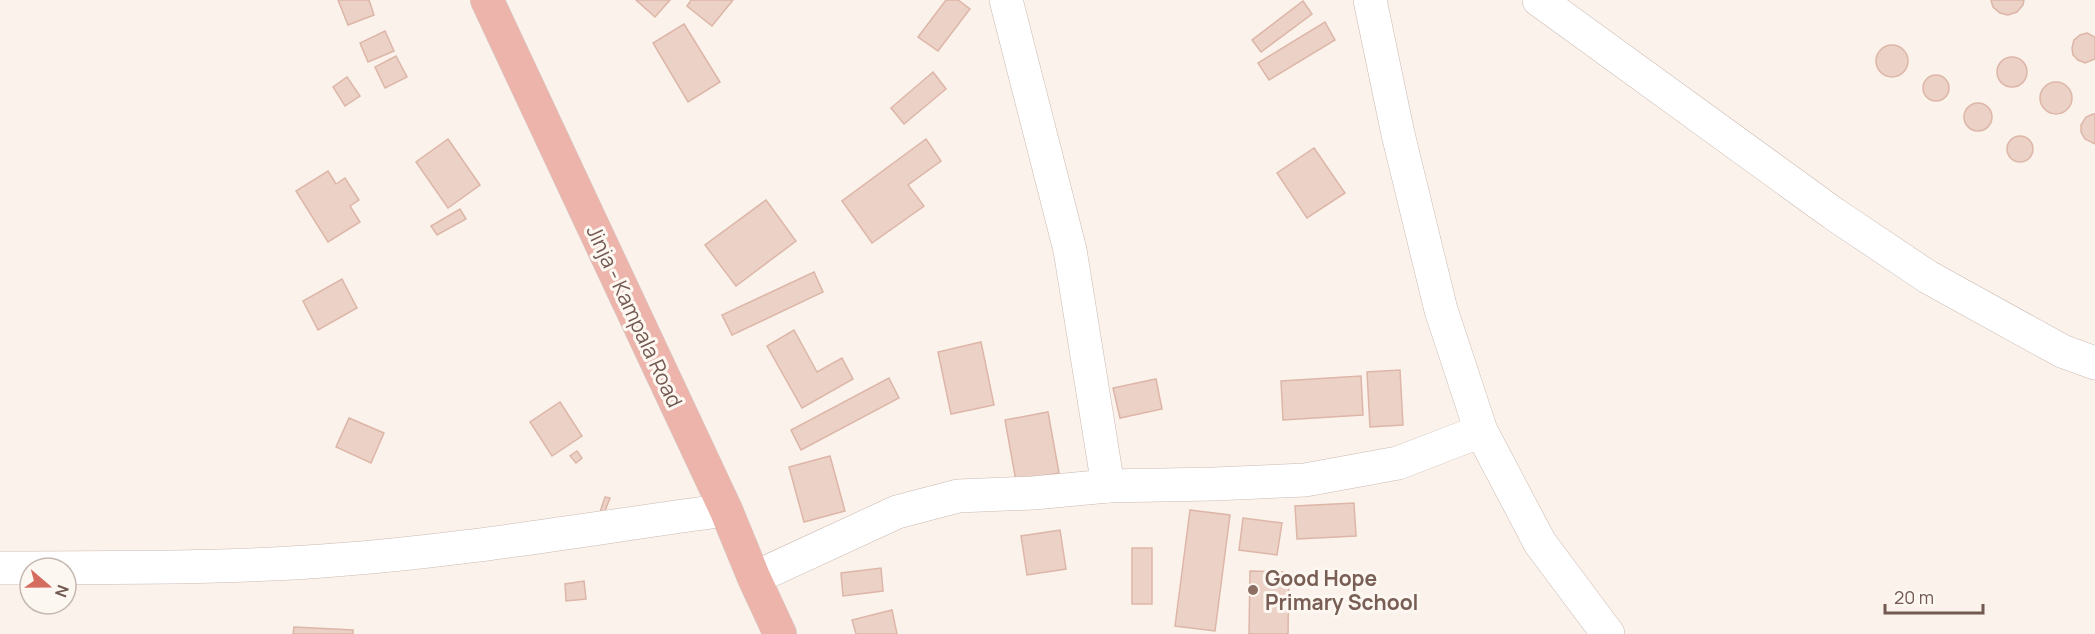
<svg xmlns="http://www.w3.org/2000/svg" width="2095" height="634" viewBox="0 0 2095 634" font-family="Manrope,sans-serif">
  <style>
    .building { fill: #ecd1c6; stroke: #ddb6a8; stroke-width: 1.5 }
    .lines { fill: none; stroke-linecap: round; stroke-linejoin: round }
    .street-casing { stroke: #cbbab2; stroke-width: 34 }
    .highway-casing { stroke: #d5cdcb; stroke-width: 34 }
    .street { stroke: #fff; stroke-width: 33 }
    .highway { stroke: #ecb4aa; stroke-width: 33 }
    .education-dot { fill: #8d6e63; stroke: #fdf7f1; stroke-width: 2 }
    .labels { text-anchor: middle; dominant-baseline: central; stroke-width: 6; stroke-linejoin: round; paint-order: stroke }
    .street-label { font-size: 21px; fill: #725951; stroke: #fdf7f1 }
    .education-label { font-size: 21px; font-weight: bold; fill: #785e54; stroke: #fdf7f1; text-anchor: start }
  </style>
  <rect width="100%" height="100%" fill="#faf2eb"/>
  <g class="building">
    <polygon points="338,0 369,0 374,15 348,25"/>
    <polygon points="636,0 670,0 655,17"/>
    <polygon points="691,0 733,0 712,26 687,6"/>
    <polygon points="946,0 958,0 970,9 938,51 918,37"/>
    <polygon points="1991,0 2024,0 2023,5 2017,12 2008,15 2000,13 1993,7"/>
    <polygon points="1303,1 1312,14 1261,52 1252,40"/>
    <polygon points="1325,22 1335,40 1269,80 1258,63"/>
    <polygon points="684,24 720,82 688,102 653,43"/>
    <polygon points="385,31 394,51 368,62 360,43"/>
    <polygon points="2087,33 2095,37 2095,59 2085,63 2078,60 2073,55 2072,48 2074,40 2080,35"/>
    <circle cx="1892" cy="61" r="16"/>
    <polygon points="396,56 407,77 385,88 375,67"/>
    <circle cx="2012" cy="72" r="15"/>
    <polygon points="933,72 946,89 904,124 891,108"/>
    <circle cx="1936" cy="88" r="13"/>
    <polygon points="347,77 360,96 345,106 333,87"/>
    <circle cx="2056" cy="98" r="16"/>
    <circle cx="1978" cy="117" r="14"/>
    <polygon points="2093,114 2095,114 2095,144 2085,139 2081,132 2081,125 2086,117"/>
    <circle cx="2020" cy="149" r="13"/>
    <polygon points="448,139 480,185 448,208 416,162"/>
    <polygon points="926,139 941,161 908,185 924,206 872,243 842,201"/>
    <polygon points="1314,148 1345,193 1307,218 1277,173"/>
    <polygon points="328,171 336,184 345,178 359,200 350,206 360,222 328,242 296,191"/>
    <polygon points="766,200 796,241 736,286 705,245"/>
    <polygon points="460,209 466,219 437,235 431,226"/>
    <polygon points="814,272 823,292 732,335 722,315"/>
    <polygon points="342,279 357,308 318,330 303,301"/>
    <polygon points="794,330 817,372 842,358 853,379 802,408 767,346"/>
    <polygon points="981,342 994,405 951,414 938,352"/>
    <polygon points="1400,370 1403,425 1370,427 1367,372"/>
    <polygon points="1361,376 1363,415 1283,420 1281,381"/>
    <polygon points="889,378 899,398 801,450 791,430"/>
    <polygon points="1156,379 1162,409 1120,418 1113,388"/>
    <polygon points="560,402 582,436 552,456 530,422"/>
    <polygon points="1048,412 1059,473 1016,481 1005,420"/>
    <polygon points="349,418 384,433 371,463 336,447"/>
    <polygon points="577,451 582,458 576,463 570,456"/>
    <polygon points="830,456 845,511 804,522 789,467"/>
    <polygon points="605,497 610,498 603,516 599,515"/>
    <polygon points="1354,503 1356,536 1297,539 1295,506"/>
    <polygon points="1190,510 1230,515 1215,631 1175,626"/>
    <polygon points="1243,518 1282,523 1277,555 1239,550"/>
    <polygon points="1060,530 1066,569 1027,575 1021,536"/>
    <rect x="1132" y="548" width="20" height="56"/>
    <polygon points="881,568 883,591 843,596 841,573"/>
    <polygon points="1250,571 1289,572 1288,634 1249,634"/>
    <polygon points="584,581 586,599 566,601 565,584"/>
    <polygon points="892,610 897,634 856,634 852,620"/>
    <polygon points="294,627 353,630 353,634 293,634"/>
  </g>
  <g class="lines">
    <g class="street-casing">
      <g id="street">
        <polyline points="1006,0 1070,250 1108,486"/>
        <polyline points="1370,0 1398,134 1441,310 1481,431 1540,543 1608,634"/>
        <polyline points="1539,0 1834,214 1928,277 2062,351 2095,363"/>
        <path d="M 0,568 C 107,567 215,569 322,561 C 457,552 592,528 726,510"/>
        <polyline points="754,578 897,512 958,496 1033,493 1108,486 1214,484 1305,480 1398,463 1481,431"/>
      </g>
    </g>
    <g class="highway-casing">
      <polyline id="highway" points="487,0 726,510 754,578 780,634"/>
    </g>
    <use href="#street" class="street"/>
    <use href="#highway" class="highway"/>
  </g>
  <circle class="education-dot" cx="1253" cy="590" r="6"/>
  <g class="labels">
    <g class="street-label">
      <text transform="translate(635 316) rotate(65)">Jinja - Kampala Road</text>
    </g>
    <g class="education-label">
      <text x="1265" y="578">Good Hope<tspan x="1265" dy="24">Primary School</tspan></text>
    </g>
  </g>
  <g transform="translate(48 586) rotate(110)"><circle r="28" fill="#fdf7f1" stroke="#c5b8b1" stroke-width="1.5"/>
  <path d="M0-4.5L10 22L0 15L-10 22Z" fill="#d46d60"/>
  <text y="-9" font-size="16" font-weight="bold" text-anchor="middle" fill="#725951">N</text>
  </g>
  <path d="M1885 604v9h98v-9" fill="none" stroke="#725951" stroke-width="3"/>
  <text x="1894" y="604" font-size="18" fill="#725951" stroke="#fdf7f1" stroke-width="4.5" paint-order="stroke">20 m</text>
</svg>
